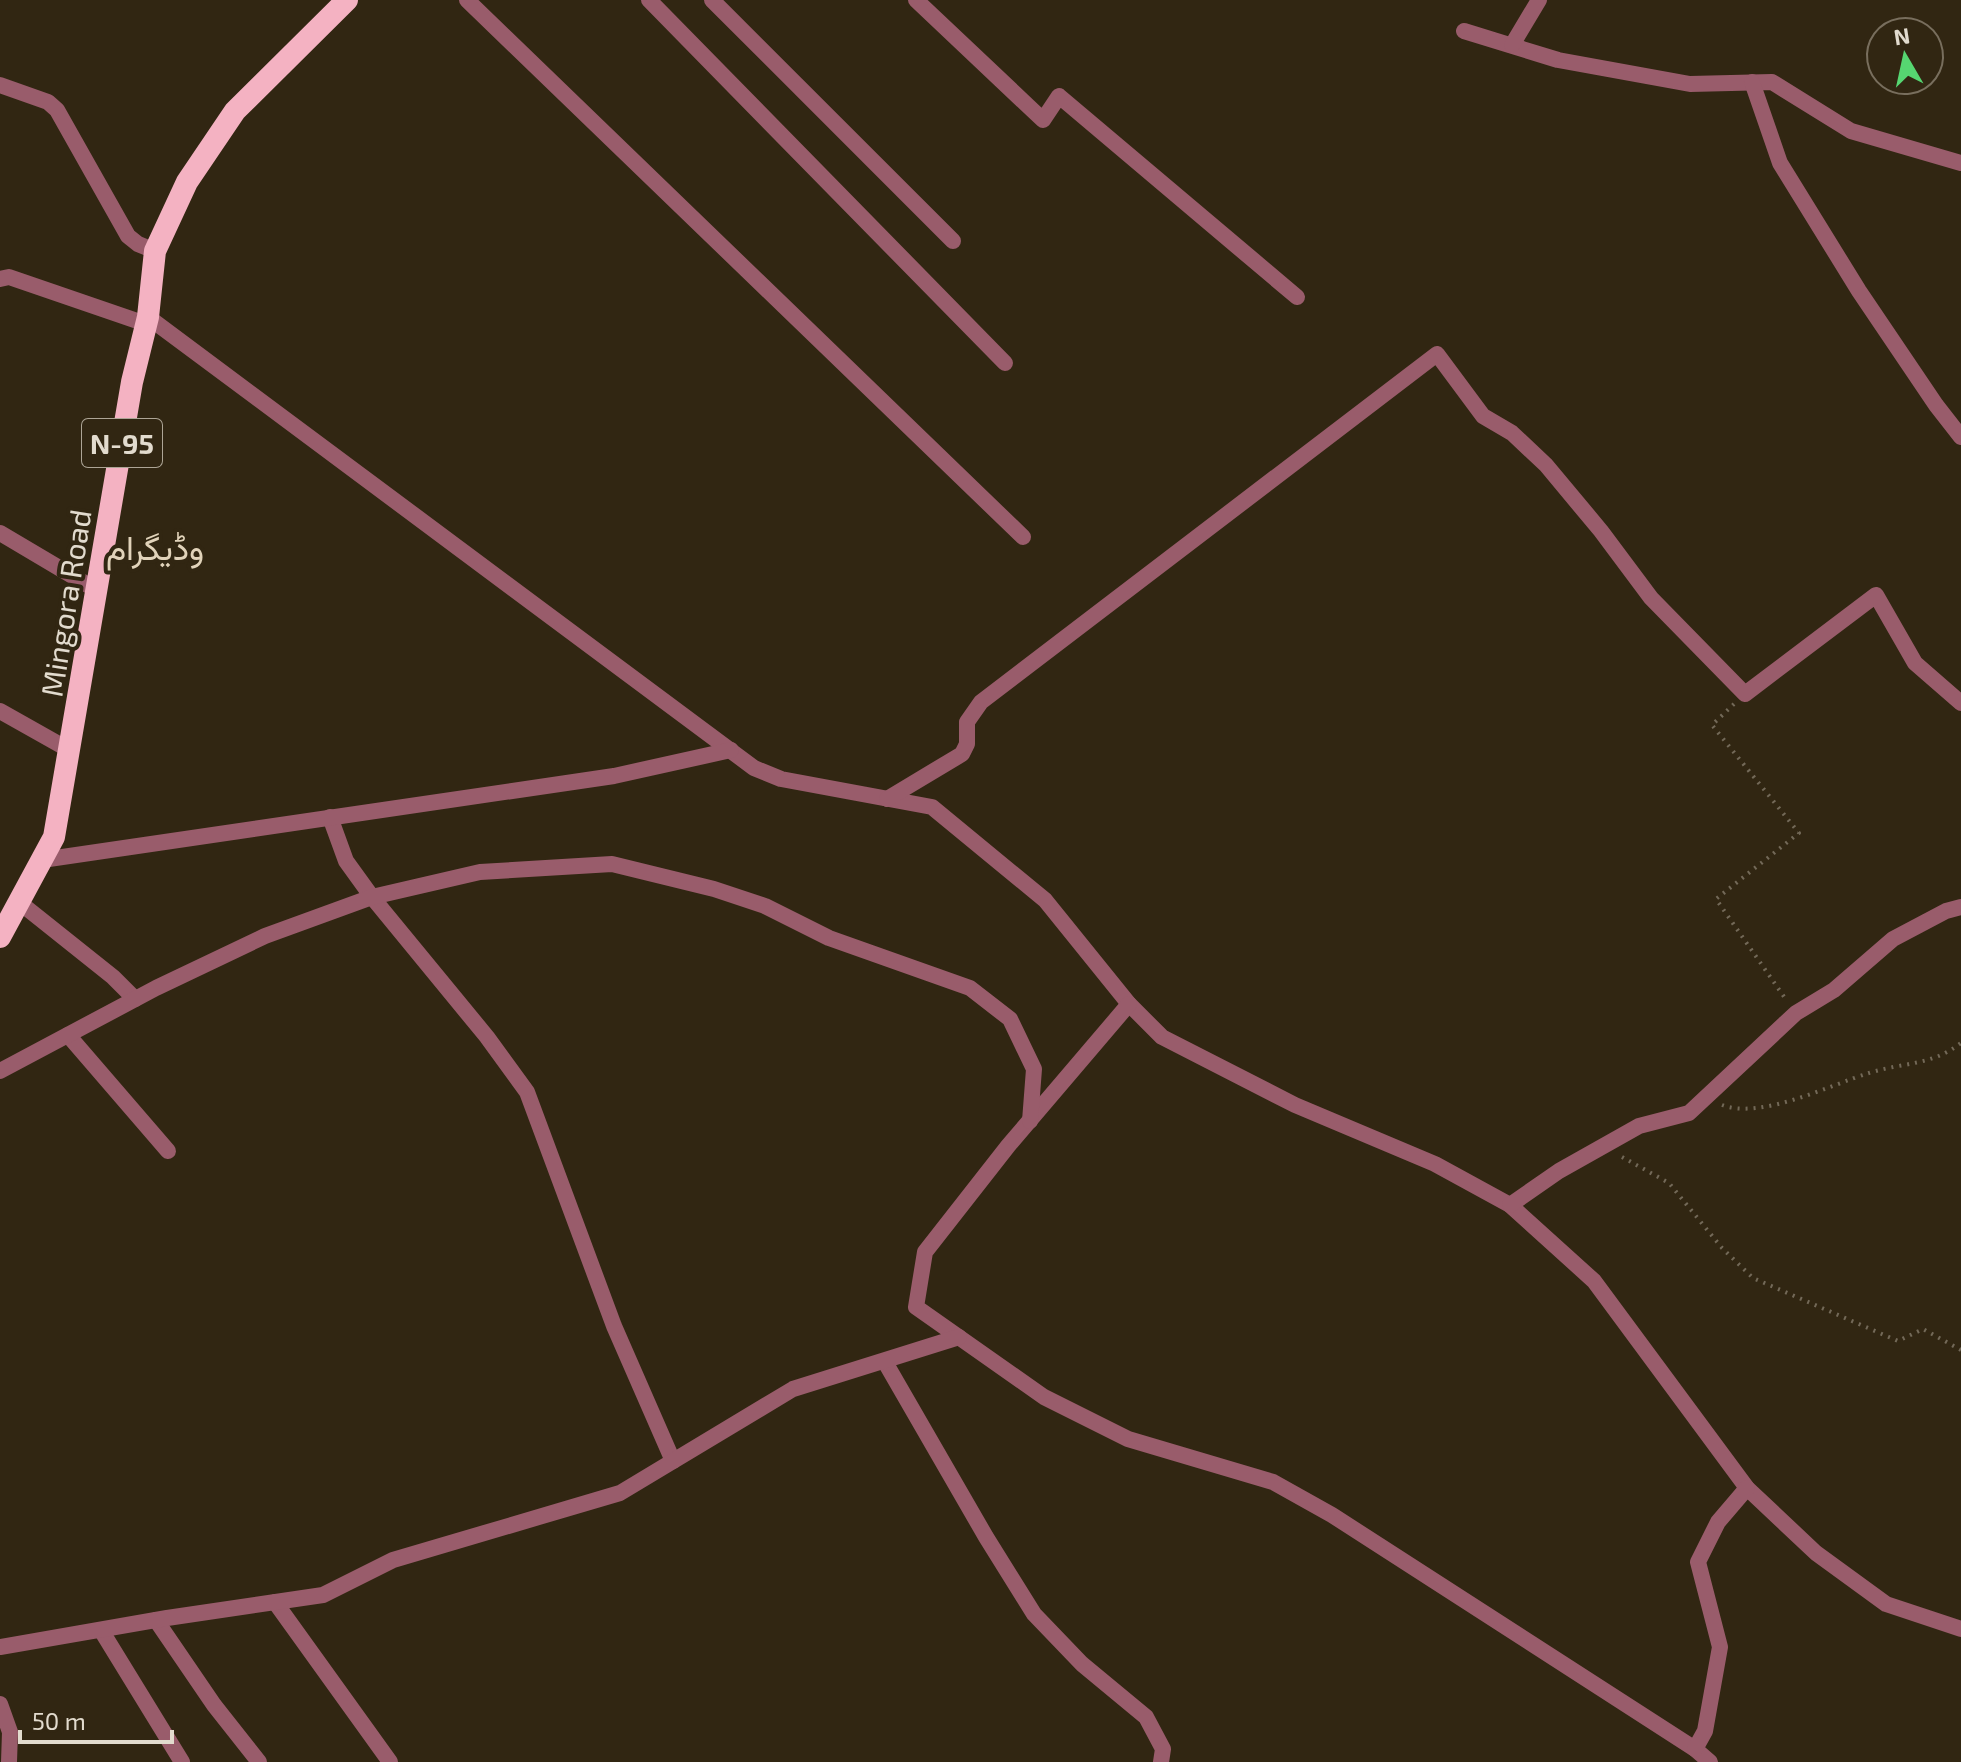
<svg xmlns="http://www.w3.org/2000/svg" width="1961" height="1762" viewBox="0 0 1961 1762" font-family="'Exo 2',Vazirmatn,sans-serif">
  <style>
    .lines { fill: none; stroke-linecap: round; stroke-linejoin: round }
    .path { stroke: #736958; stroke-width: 4; stroke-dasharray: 2 6; stroke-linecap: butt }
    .minor { stroke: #995c6b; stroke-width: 16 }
    .trunk { stroke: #f4b2c2; stroke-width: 22 }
    .labels { text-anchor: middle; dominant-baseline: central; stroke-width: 8; stroke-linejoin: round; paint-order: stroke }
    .shield { fill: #312612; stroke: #ada596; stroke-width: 2 }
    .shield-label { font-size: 28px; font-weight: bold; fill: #e2dbce }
    .street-label { font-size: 30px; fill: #e2dbce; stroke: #312612 }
    .quarter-label { font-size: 34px; fill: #e1d3ba; stroke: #312612 }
  </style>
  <rect width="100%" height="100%" fill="#312612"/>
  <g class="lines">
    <g class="path">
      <polyline points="1734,704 1712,725 1799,833 1716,899 1787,1001"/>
      <path d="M 1722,1105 C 1761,1120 1830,1085 1869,1073 C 1904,1062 1931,1066 1961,1043"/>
      <polyline points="1622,1157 1669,1183 1722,1248 1753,1278 1898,1341 1923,1329 1961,1350"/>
    </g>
    <g class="minor">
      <polyline points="467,0 1023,537"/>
      <polyline points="649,0 1005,363"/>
      <polyline points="712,0 953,241"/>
      <polyline points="916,0 1043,120 1059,96 1297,297"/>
      <polyline points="1464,31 1558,60 1690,84 1772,82 1851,131 1961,163"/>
      <polyline points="1512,45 1539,0"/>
      <polyline points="1752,82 1780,163 1859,291 1936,405 1961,437"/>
      <polyline points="0,85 48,102 57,110 128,236 138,244 155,251"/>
      <polyline points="0,279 9,277 146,324"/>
      <polyline points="148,317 754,768 781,779 932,807 1045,900 1129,1004 1162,1037 1295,1105 1435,1164 1510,1205 1594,1281 1747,1488 1816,1553 1886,1604 1961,1629"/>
      <polyline points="0,533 98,591"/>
      <polyline points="0,711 71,751"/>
      <polyline points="887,799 962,754 967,744 967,722 981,702 1437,354 1483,416 1512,433 1546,465 1601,531 1651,598 1745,694 1876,595 1915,663 1961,703"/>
      <polyline points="330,817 346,861 372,897 487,1037 527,1092 614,1326 673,1461"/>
      <polyline points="42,860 614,776 731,750"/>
      <polyline points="19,902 113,977 135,999"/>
      <polyline points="1129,1004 1008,1146 925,1252 916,1307 1044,1397 1128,1439 1273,1482 1332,1515 1695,1749 1710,1762"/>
      <polyline points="68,1035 168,1151"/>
      <polyline points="0,1071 156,988 265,936 372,897 480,872 612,864 714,889 765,906 829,938 970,988 1010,1019 1034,1069 1030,1121"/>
      <polyline points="1510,1205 1559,1171 1639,1126 1689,1113 1796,1013 1834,990 1893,939 1946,911 1961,907"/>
      <polyline points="885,1362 986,1537 1034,1614 1082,1664 1146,1717 1163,1749 1161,1762"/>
      <polyline points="275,1602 390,1762"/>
      <polyline points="156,1620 214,1705 259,1762"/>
      <polyline points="101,1630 182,1762"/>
      <polyline points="0,1647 167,1618 323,1595 393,1560 620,1493 793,1389 959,1337"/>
      <polyline points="0,1704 10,1732 9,1762"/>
      <polyline points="1695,1749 1705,1731 1720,1647 1698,1562 1718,1522 1747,1488"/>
    </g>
    <polyline class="trunk" points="0,937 54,837 132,382 148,317 155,251 187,182 235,111 347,0"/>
  </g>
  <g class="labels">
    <rect class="shield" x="82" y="419" width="80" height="48" rx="6"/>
    <g class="shield-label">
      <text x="122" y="443">N-95</text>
    </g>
    <g class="street-label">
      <text transform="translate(65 603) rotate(-81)">Mingora Road</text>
    </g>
    <g class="quarter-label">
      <text x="155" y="546">وڈیگرام</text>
    </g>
  </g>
  <g transform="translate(1905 56) rotate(351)"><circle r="38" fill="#312612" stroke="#786e5d" stroke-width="2"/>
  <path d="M0-6L14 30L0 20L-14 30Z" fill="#56d671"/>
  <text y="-12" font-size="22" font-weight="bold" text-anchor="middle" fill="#e2dbce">N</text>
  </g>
  <path d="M20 1730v12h152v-12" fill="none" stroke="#e2dbce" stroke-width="4"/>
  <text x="32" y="1730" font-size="24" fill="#e2dbce" stroke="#312612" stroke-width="6" paint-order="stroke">50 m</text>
</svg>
